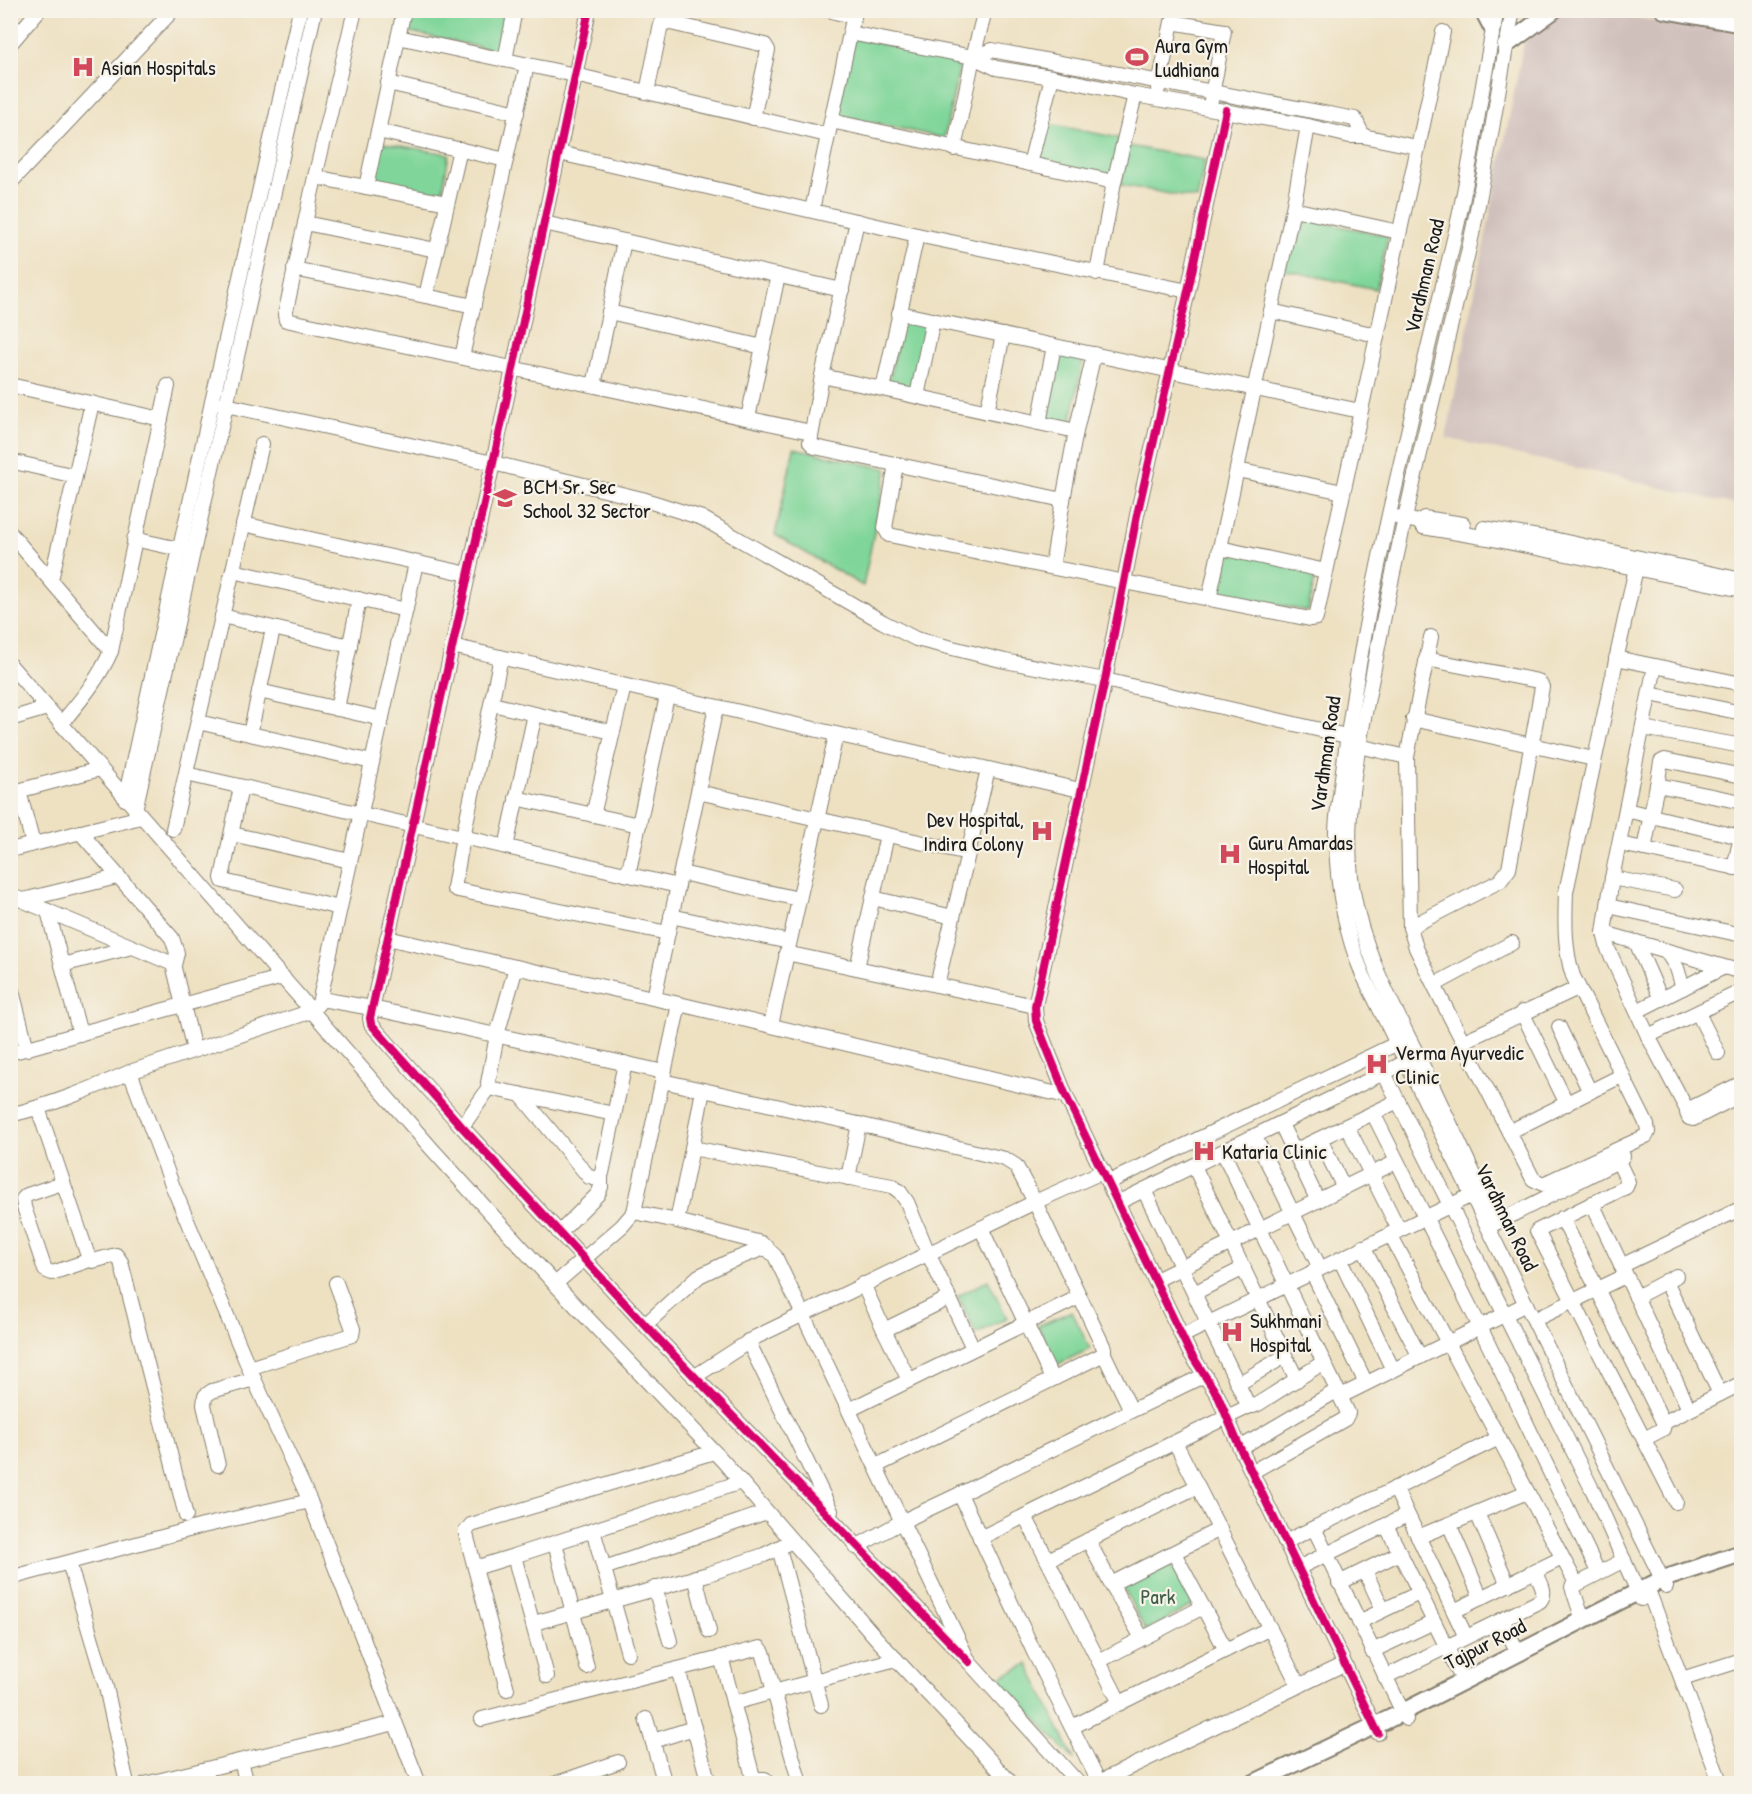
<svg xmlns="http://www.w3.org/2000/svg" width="1752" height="1794" viewBox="0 0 1752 1794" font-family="'Patrick Hand',sans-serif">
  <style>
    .industrial { fill: #d0c0bc }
    .green { fill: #80d69a; stroke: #4e795b; stroke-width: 1.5 }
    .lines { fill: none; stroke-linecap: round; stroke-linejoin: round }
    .minor-casing { stroke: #857e6f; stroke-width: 16 }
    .major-casing { stroke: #857e6f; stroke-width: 20 }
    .minor { stroke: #fff; stroke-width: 14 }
    .major { stroke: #fff; stroke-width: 16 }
    .cycleway-casing { stroke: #f7f3e8; stroke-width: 11 }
    .cycleway { stroke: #d6006c; stroke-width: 8 }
    .labels { text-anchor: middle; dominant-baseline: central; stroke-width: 4.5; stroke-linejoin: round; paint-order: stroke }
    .poi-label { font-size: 21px; fill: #1c1c1c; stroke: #f7f3e8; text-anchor: start }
    .street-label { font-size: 21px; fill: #1c1c1c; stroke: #f7f3e8 }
    .park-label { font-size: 21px; fill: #3f5d48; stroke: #f7f3e8 }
  </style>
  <rect width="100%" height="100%" fill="#f7f3e8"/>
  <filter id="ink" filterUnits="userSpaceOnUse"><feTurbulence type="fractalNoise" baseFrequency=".0167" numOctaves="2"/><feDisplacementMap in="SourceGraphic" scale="12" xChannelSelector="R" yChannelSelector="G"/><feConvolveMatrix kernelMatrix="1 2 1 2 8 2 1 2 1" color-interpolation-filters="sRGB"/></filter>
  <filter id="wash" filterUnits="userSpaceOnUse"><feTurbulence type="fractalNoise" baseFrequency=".008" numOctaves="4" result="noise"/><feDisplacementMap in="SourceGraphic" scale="24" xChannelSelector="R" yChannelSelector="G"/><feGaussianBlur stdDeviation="1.35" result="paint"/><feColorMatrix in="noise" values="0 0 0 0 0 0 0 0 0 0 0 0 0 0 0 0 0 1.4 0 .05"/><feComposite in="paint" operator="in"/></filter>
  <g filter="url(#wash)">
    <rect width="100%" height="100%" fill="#eee1c2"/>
    <polygon class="industrial" points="1530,11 1585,11 1741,32 1741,506 1446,438"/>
    <g class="green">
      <polygon points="409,11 475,11 507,17 499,51 405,31"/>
      <polygon points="854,38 961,61 944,138 837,115"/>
      <polygon points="1044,123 1119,138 1112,177 1036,162"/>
      <polygon points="378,142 449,154 442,194 371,182"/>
      <polygon points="1129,146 1205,160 1197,199 1121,185"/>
      <polygon points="1292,216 1388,236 1376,289 1280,269"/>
      <polygon points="902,318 928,323 914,391 888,386"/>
      <polygon points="1058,351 1084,356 1070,426 1043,421"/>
      <polygon points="794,448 887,469 863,586 775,535"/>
      <polygon points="1223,549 1317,568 1308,611 1214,592"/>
      <polygon points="988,1280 1007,1318 976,1334 958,1296"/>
      <polygon points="1072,1311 1090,1349 1056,1365 1038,1326"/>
      <polygon points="1170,1562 1193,1605 1146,1631 1123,1587"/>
      <polygon points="1028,1664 1075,1761 998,1678"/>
    </g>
  </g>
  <g filter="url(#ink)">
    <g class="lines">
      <g class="minor-casing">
        <g id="minor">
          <polyline points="355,10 315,177 285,315 286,320 811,432"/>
          <polyline points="589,10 493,463 370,1018 371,1024 462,1127 645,1325 969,1662"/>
          <polyline points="828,10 854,17"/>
          <path d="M 1497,10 C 1481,86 1472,164 1454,239 C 1419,388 1380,537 1355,688 C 1350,721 1345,753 1341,786 C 1339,804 1335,822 1336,840 C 1337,886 1345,933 1363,975 L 1666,1587"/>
          <polyline points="662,21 765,45 768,50 753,118"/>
          <polyline points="850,33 973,57 996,68 1052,77 1135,95 1308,126 1350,136 1363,136 1417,147"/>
          <polyline points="398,37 575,75 827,135"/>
          <polyline points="10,44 39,10"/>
          <polyline points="973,57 992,50 1355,119 1363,136"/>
          <polyline points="505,60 515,10"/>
          <polyline points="388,83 517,113"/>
          <polyline points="1158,89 1172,22 1224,31 1211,100"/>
          <polyline points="647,92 664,10"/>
          <polyline points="1226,110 1188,291 1137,515 1105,680 1035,1006 1036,1021 1066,1096 1189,1351 1218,1396 1240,1448 1378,1733"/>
          <polyline points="831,121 1114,182"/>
          <polyline points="378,131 506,160"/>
          <polyline points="954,149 973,57 985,10"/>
          <polyline points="559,153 917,235 1188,291"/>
          <polyline points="1030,164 1052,77"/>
          <polyline points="315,177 447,203"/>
          <polyline points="10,183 173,10"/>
          <polyline points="366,187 404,10"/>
          <polyline points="1293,209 1399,232"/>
          <polyline points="812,210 855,10"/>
          <polyline points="857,221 822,376 810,442 815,447 1063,500 1052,567"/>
          <polyline points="305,223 436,250"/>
          <polyline points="544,223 842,290"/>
          <polyline points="294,269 474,306"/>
          <polyline points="1097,273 1114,182 1135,95"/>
          <polyline points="426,296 460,149"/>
          <polyline points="1271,311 1376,335"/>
          <polyline points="609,312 763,347"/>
          <polyline points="899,313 1360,411"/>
          <polyline points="462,357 527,65"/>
          <polyline points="822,376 1076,431"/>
          <polyline points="10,385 161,419"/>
          <polyline points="594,385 624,241"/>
          <polyline points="883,389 917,235"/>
          <polyline points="917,396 933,320"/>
          <polyline points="212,402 493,463 642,499 702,518 883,622 916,639 1005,661 1105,680 1355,738"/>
          <polyline points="987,412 1003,335"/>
          <polyline points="748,418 778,275"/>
          <polyline points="1039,423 1054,346"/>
          <polyline points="10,461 75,476"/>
          <polyline points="896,464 885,528 889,535 1310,619 1316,618 1443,32"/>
          <polyline points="1237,470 1343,492"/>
          <polyline points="1063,500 1076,431 1094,354"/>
          <polyline points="1396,517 1419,522 1423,527 1488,538 1742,590"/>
          <polyline points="1419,522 1424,518 1463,524"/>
          <polyline points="243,524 468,574"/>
          <polyline points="1484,528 1557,540 1742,580"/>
          <polyline points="10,533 111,651 168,386"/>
          <polyline points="134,539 188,551"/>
          <polyline points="1220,548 1326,571"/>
          <polyline points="233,571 406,610"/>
          <polyline points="51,580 92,403"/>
          <polyline points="1209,599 1293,209 1308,126"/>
          <polyline points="222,616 350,646"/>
          <path d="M 1431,637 L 1407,757 L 1410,927 L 1416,948 L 1434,985 L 1533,1179 L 1543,1184 L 1646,1136 L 1648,1132 L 1647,1125 L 1573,976 C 1564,949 1565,919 1566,892 L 1636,568"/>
          <polyline points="452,646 1080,790"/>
          <polyline points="501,657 463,837 454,888 458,890 668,933"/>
          <polyline points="1616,658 1742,684"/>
          <polyline points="10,665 432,1149 555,1284 723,1461 877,1639 1012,1784"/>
          <polyline points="1655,666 1612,878 1604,933 1742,972"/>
          <polyline points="259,691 382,719"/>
          <polyline points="1650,694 1742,713"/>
          <polyline points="492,704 612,732"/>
          <polyline points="337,709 359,599"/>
          <polyline points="10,719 47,708"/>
          <polyline points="1413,719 1594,759"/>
          <polyline points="198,722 372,762"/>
          <path d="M 61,724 C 80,701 99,679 111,651"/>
          <polyline points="1643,728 1742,746"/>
          <polyline points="250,734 273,629"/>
          <polyline points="1359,746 1407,757"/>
          <polyline points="186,774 678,886"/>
          <polyline points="1742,776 1665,760 1661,762 1657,785 1742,802"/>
          <polyline points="241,787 222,878 223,881 340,908"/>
          <polyline points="19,791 33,844"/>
          <polyline points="698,792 968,853"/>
          <polyline points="10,793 100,769"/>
          <polyline points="516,798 639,825"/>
          <polyline points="125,799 212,402 300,10"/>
          <polyline points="135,810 315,10"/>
          <polyline points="1626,810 1740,837"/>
          <polyline points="593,815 624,686"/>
          <polyline points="173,829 262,444"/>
          <polyline points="80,832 172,938 177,953 174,965"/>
          <polyline points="232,834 350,861"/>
          <polyline points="1620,844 1742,869"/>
          <polyline points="506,847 535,714"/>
          <polyline points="1644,849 1657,785"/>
          <polyline points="10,850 141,817"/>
          <polyline points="1734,868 1742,832"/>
          <polyline points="681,873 799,899"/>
          <polyline points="628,875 667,696"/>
          <polyline points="1612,878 1675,890"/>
          <polyline points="10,895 173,964 194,1050"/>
          <polyline points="873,898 953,917"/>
          <polyline points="23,900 117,877"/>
          <polyline points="1608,906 1742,935"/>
          <polyline points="48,911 80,1034"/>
          <polyline points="671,916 789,942"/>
          <polyline points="1410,927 1500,881 1509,869 1542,687 1538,681 1426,659"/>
          <polyline points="1604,933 1608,949 1648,1036 1687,1110"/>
          <polyline points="387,938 679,1004 1066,1096"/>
          <polyline points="1636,942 1661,999"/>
          <polyline points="1666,951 1677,968 1683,988"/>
          <polyline points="786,953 1035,1006"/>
          <polyline points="62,965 132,947"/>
          <polyline points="516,967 497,1035 488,1083 489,1088 614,1114"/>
          <polyline points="857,968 887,835"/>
          <polyline points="10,983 27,1049"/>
          <polyline points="937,985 988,769"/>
          <polyline points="1434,985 1512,943"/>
          <polyline points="654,998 716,707"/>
          <polyline points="321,999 372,1008 664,1072"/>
          <polyline points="1637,1011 1722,968"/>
          <polyline points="1522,1012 1567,1104"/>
          <polyline points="1698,1013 1718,1053"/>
          <polyline points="771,1025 836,735"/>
          <polyline points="1559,1027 1590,1092"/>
          <polyline points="1648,1036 1742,991"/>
          <polyline points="1464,1041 1578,988"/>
          <polyline points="10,1053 283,977"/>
          <polyline points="130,1072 312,1011 319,1003 416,563"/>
          <polyline points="1384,1073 1593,1491 1641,1599"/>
          <polyline points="662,1081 854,1123 1005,1159 1016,1166 1035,1202 1104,1171"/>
          <polyline points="1742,1083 1689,1109 1687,1113 1689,1118 1693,1119 1742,1094"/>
          <polyline points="520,1094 589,1177 597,1179 602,1173 625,1063"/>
          <polyline points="38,1108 89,1259 93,1261 116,1255 121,1262 186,1516"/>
          <polyline points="1373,1113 1480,1327 1598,1572"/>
          <path d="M 10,1115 C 52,1105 91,1089 130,1072 L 173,1187 L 249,1368 L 309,1499 L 419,1784"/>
          <polyline points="1281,1124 1318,1201"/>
          <polyline points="1347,1126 1399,1230"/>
          <polyline points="462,1127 489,1088"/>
          <polyline points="1509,1132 1623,1075"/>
          <polyline points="1255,1137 1320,1268"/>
          <polyline points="1320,1139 1344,1188"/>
          <polyline points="692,1148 703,1090"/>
          <polyline points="1294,1151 1398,1101"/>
          <polyline points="1223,1152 1348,1413 1345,1419 1252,1472"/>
          <polyline points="1618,1161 1628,1182 1626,1187 1537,1231 1676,1502"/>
          <polyline points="1194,1166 1297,1380"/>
          <polyline points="848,1178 859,1124"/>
          <polyline points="1109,1182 1404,1040"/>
          <polyline points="62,1183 27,1195 23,1199 24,1207 45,1270 52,1273 90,1260"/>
          <polyline points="1144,1190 1248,1405 1253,1406 1258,1404 1324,1362"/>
          <polyline points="1119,1202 1406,1062"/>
          <polyline points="1592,1203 1689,1409"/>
          <polyline points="634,1212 677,1221 761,1243 775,1256 969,1662 1079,1784"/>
          <path d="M 1492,1213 C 1466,1158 1441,1103 1414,1048 C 1389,998 1362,947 1353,891 C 1341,819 1359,744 1373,673 C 1399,533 1434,396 1467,257 C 1486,176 1497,92 1513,10"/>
          <polyline points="1562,1218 1664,1424 1663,1429 1644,1439"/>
          <polyline points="677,1221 692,1148 892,1186 900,1192 907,1202 928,1253 973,1348"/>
          <polyline points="1496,1223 1618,1161 1623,1156"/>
          <polyline points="981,1228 1052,1379"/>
          <polyline points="559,1233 598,1194 601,1187 601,1176"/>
          <polyline points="1390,1234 1576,1583"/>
          <polyline points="1363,1247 1420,1357"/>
          <polyline points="1340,1259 1393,1370"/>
          <polyline points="1621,1266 1742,1208"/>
          <polyline points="1312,1272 1366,1383"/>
          <polyline points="1156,1280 1396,1162"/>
          <polyline points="1666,1281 1720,1394"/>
          <polyline points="555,1284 622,1226 634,1212 679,1004"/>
          <polyline points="863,1284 884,1330"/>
          <polyline points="1194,1293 1244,1268"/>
          <polyline points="1636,1297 1676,1276"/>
          <polyline points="1542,1316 1625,1276"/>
          <polyline points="645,1325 699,1276 728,1262 767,1247"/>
          <polyline points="1182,1336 1480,1191"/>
          <polyline points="748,1341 831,1511"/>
          <polyline points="1104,1354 1131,1410"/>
          <polyline points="249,1368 352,1335 353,1329 336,1283"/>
          <polyline points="694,1377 756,1337 1035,1202 1104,1348 1104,1354 876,1466"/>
          <polyline points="909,1380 884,1330 949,1298"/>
          <polyline points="1238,1384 1285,1356"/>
          <polyline points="1341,1396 1526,1304"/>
          <polyline points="849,1410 1079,1297"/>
          <polyline points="1663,1423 1742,1383"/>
          <polyline points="1175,1442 1250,1406"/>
          <polyline points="1240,1448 1338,1390"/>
          <polyline points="218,1465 204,1405 205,1396 212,1391 254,1379"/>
          <polyline points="1395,1488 1466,1637"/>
          <polyline points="1477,1513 1508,1585"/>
          <polyline points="1025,1516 1120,1703"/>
          <polyline points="1449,1524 1481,1598"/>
          <polyline points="1386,1525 1463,1680"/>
          <polyline points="1314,1528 1406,1719"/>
          <polyline points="593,1530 628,1653"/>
          <polyline points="1418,1537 1527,1492"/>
          <polyline points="980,1538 1175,1442 1299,1686"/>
          <polyline points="1088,1540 1111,1584"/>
          <polyline points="1285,1542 1499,1438"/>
          <polyline points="555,1543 587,1667"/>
          <polyline points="856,1547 903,1521 960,1494"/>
          <polyline points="779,1548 821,1705"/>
          <polyline points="1174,1553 1226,1650"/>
          <polyline points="1048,1560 1198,1486"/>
          <polyline points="69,1563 106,1687 127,1784"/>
          <polyline points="475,1568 514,1556"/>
          <polyline points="604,1568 767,1512"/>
          <polyline points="1298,1568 1407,1515"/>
          <polyline points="1365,1571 1383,1610"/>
          <polyline points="695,1577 709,1631"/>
          <polyline points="10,1578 203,1526 310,1501"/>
          <polyline points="1339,1583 1400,1553"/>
          <polyline points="1647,1587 1721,1784"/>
          <polyline points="655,1588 670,1641"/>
          <polyline points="1454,1611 1562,1558"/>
          <polyline points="1502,1620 1518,1653"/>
          <polyline points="1583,1620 1572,1587 1624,1560"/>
          <polyline points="1359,1622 1419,1593"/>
          <polyline points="534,1623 708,1574 764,1555 792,1541"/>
          <polyline points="1142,1638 1111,1584 1220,1529"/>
          <polyline points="1372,1651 1434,1622"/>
          <polyline points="721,1657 753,1777 756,1779 765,1779 769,1784"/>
          <polyline points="1099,1661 1203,1607"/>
          <polyline points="678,1669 709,1784"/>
          <polyline points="547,1676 514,1556 741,1482"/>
          <path d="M 1385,1677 L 1540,1601 C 1548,1591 1539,1581 1535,1571"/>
          <polyline points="1682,1679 1742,1660"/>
          <polyline points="507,1689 466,1534 466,1531 471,1525 714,1452"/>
          <polyline points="733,1703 896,1659"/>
          <polyline points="482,1719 760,1648 763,1652 800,1784"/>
          <polyline points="646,1719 665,1784"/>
          <polyline points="1072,1727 1270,1628"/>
          <polyline points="653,1741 694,1728"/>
          <polyline points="241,1761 247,1784"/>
          <polyline points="1099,1782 1034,1652 960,1494 1205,1375"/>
          <polyline points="145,1784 395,1723"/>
          <polyline points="554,1784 618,1762"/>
          <polyline points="1095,1784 1344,1664"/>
        </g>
      </g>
      <g class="major-casing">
        <g id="major">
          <polyline points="1483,10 1493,29"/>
          <polyline points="1664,10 1742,24"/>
          <polyline points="1506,45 1554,10"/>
          <polyline points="1252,1784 1391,1718 1663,1579 1742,1553"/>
        </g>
      </g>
      <use href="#minor" class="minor"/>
      <use href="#major" class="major"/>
      <g class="cycleway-casing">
        <g id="cycleway">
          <polyline points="589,10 493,463 370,1018 371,1024 462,1127 645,1325 969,1662"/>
          <polyline points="1226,110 1188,291 1137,515 1105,680 1035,1006 1036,1021 1066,1096 1189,1351 1218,1396 1240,1448 1378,1733"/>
        </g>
      </g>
      <use href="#cycleway" class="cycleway"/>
    </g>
  </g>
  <defs>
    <g id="stadium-bare" transform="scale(1.8)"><path d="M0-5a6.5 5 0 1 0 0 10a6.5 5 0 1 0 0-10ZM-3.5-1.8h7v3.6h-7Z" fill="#d1495b" stroke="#f7f3e8" stroke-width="2.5" paint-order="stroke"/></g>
    <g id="hospital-bare" transform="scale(1.8)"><path d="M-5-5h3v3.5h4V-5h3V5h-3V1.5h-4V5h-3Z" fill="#d1495b" stroke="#f7f3e8" stroke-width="2.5" paint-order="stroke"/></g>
    <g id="school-bare" transform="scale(1.8)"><path d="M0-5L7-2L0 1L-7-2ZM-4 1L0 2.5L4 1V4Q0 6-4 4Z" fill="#d1495b" stroke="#f7f3e8" stroke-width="2.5" paint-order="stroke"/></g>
  </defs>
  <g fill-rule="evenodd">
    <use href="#stadium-bare" x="1137" y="57"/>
    <use href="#hospital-bare" x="83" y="67"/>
    <use href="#school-bare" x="505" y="498"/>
    <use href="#hospital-bare" x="1042" y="831"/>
    <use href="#hospital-bare" x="1230" y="854"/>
    <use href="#hospital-bare" x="1377" y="1064"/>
    <use href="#hospital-bare" x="1204" y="1151"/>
    <use href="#hospital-bare" x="1232" y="1332"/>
  </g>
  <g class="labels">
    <g class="poi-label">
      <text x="1155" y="45">Aura Gym<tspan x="1155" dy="24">Ludhiana</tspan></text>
      <text x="101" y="67">Asian Hospitals</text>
      <text x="523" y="486">BCM Sr. Sec<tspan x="523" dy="24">School 32 Sector</tspan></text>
      <text x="1024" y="819" text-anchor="end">Dev Hospital,<tspan x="1024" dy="24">Indira Colony</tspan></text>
      <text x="1248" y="842">Guru Amardas<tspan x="1248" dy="24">Hospital</tspan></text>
      <text x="1395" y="1052">Verma Ayurvedic<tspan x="1395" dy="24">Clinic</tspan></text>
      <text x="1222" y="1151">Kataria Clinic</text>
      <text x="1250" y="1320">Sukhmani<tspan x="1250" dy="24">Hospital</tspan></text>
    </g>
    <g class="street-label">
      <text transform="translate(1424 276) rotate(-77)">Vardhman Road</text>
      <text transform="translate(1325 754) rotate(-82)">Vardhman Road</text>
      <text transform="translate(1507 1217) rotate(64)">Vardhman Road</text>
      <text transform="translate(1485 1644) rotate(-27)">Tajpur Road</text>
    </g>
    <g class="park-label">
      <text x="1158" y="1596">Park</text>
    </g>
  </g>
  <rect width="1752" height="1794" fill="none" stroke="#f7f3e8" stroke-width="36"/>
</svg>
